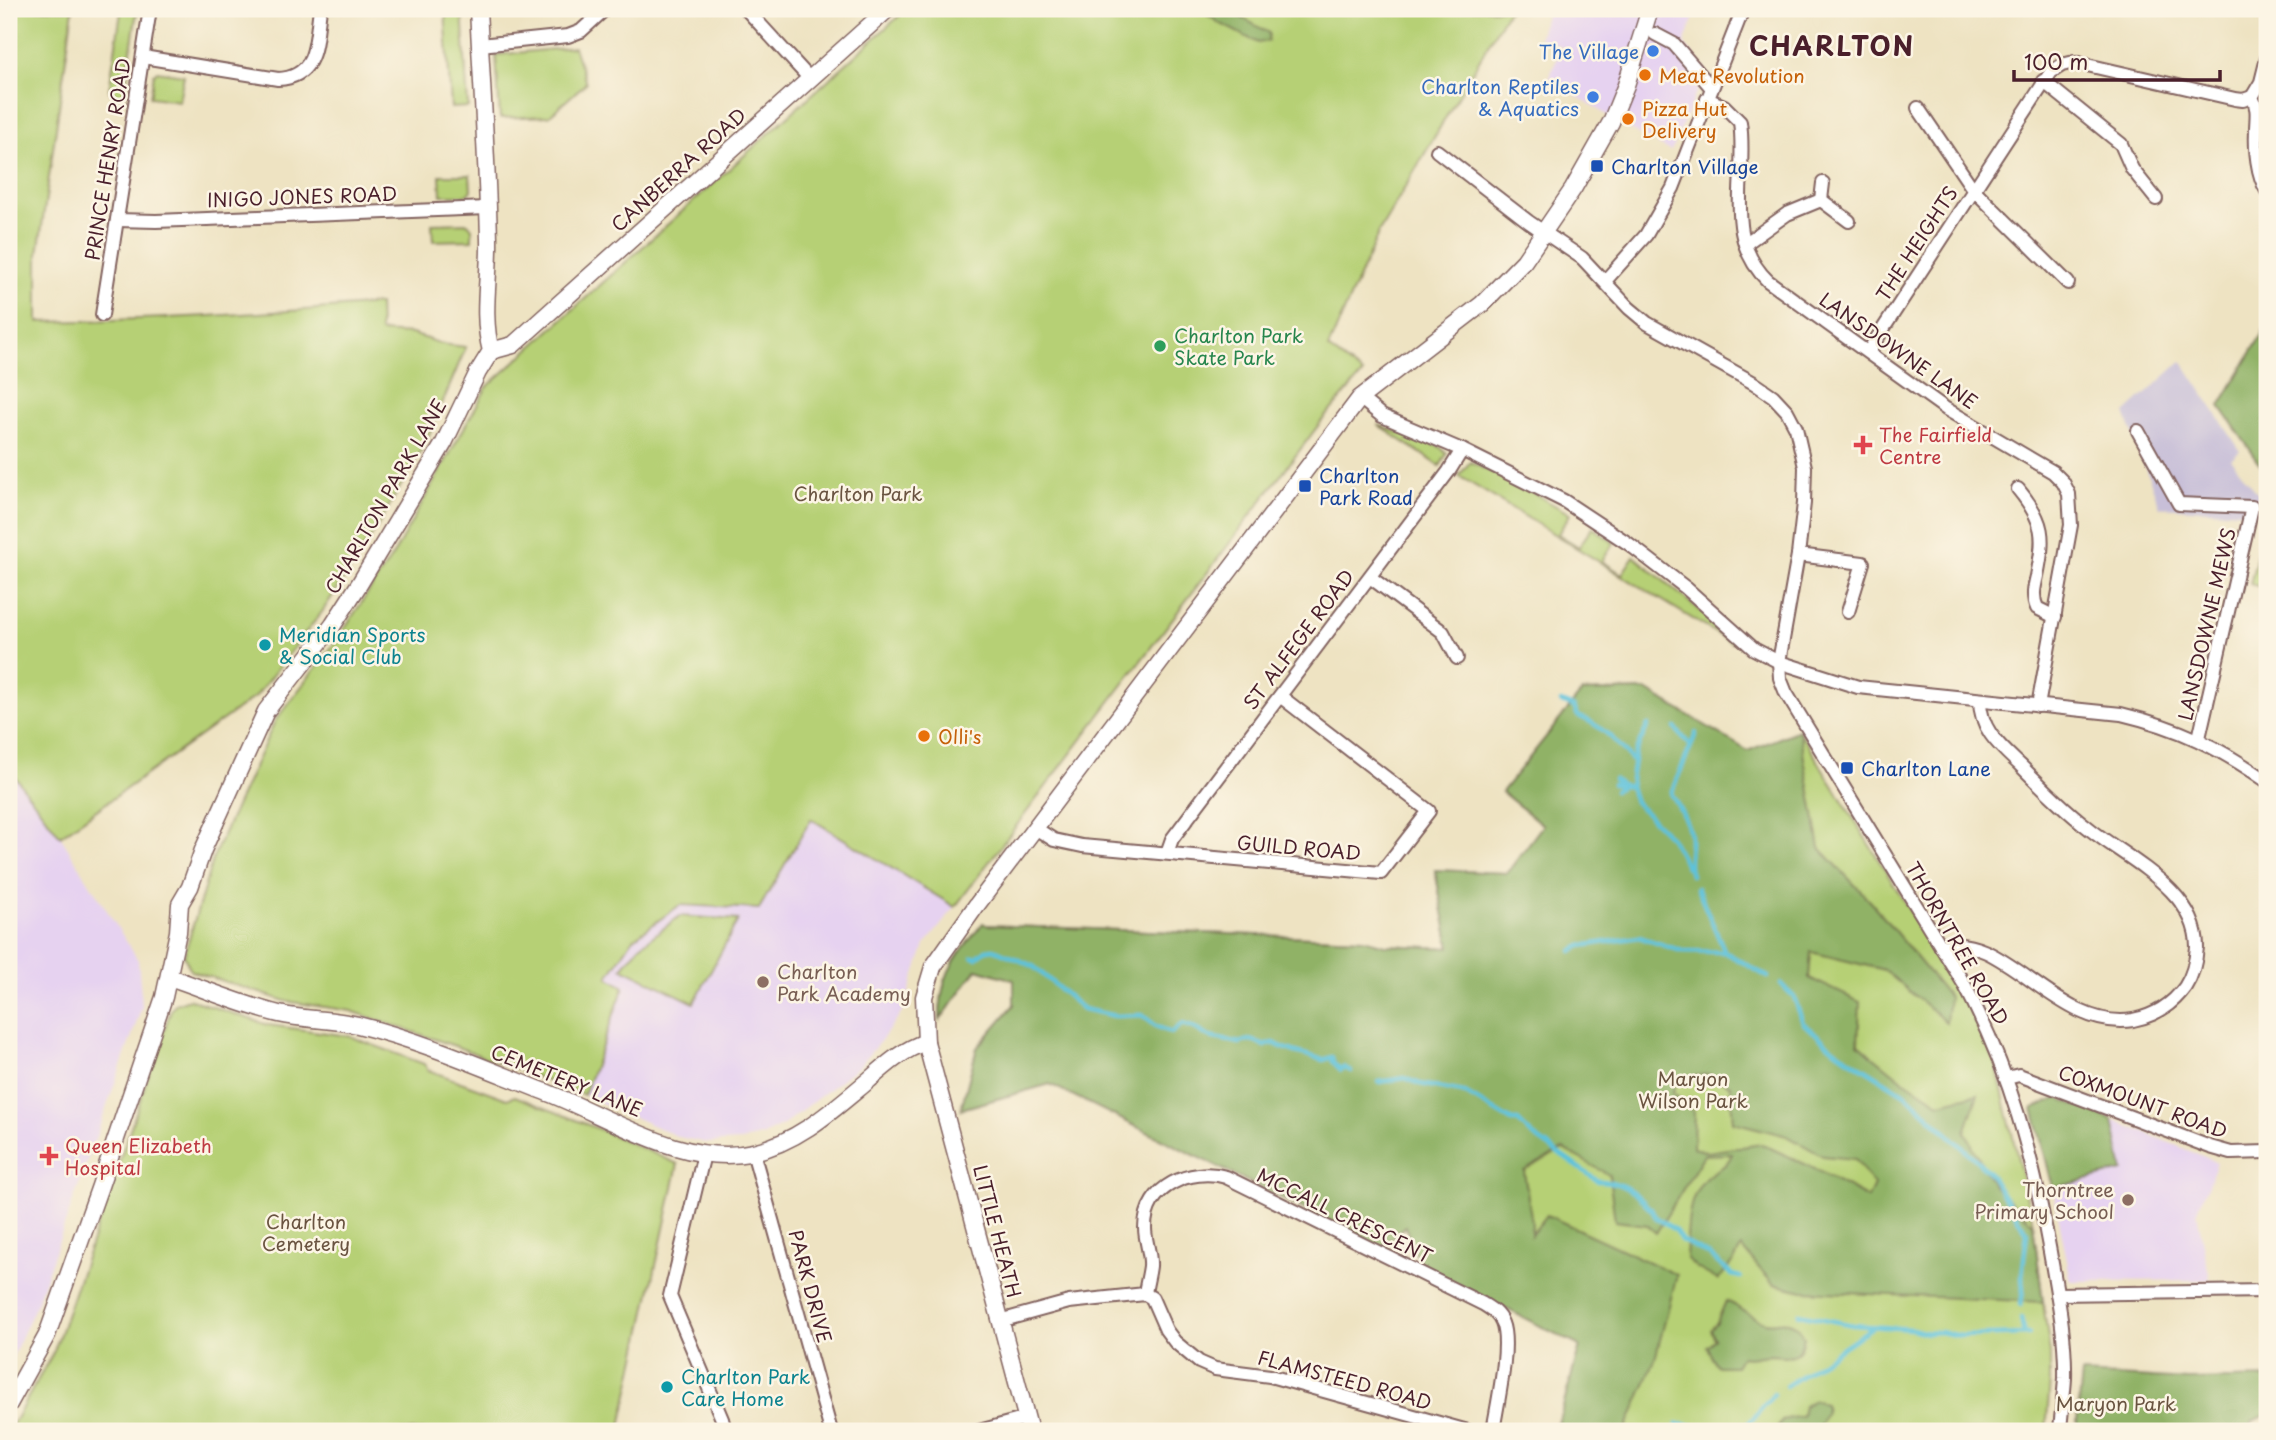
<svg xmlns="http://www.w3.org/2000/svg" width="2276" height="1440" viewBox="0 0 2276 1440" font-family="'Playpen Sans',sans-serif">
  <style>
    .built { fill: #e6d2f0 }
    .industrial { fill: #c8bfd8 }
    .green { fill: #b6d075; stroke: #807850; stroke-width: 2 }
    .forest { fill: #90b266; stroke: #6d6848; stroke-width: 2; fill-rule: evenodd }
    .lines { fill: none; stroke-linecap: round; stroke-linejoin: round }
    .stream { stroke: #5dc2db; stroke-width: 4.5 }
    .street-casing { stroke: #836460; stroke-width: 16 }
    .secondary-casing { stroke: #836460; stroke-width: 19 }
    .street { stroke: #fff; stroke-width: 12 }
    .secondary { stroke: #fff; stroke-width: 16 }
    .shop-dot { fill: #3f7fe0; stroke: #fcf5e5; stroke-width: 2.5 }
    .food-dot { fill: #e8710a; stroke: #fcf5e5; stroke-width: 2.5 }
    .transit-dot { fill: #1a4fb4; stroke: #fcf5e5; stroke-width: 2.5 }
    .leisure-dot { fill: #2e9e5b; stroke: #fcf5e5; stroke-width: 2.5 }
    .health-dot { fill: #e0444e; stroke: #fcf5e5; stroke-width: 2.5 }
    .culture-dot { fill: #0f9aa8; stroke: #fcf5e5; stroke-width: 2.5 }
    .education-dot { fill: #8d6e63; stroke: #fcf5e5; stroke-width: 2.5 }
    .labels { text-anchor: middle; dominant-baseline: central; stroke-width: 5; stroke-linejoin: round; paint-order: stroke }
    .shop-label { font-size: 19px; fill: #366cbe; stroke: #fcf5e5; text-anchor: end }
    .food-label { font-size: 19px; fill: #c56008; stroke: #fcf5e5; text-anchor: start }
    .street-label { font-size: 19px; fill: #4a1f2b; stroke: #fcf5e5 }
    .transit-label { font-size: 19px; fill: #164399; stroke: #fcf5e5; text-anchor: start }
    .leisure-label { font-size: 19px; fill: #27864d; stroke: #fcf5e5; text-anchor: start }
    .health-label { font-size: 19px; fill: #be3a42; stroke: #fcf5e5; text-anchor: start }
    .park-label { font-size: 19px; fill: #6a5441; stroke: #fcf5e5 }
    .culture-label { font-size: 19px; fill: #0d838f; stroke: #fcf5e5; text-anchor: start }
    .education-label { font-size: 19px; fill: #785e54; stroke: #fcf5e5; text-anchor: start }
    .district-label { font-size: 26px; font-weight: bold; letter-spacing: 2px; fill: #4a1f2b; stroke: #fcf5e5 }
  </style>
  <rect width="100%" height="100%" fill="#fcf5e5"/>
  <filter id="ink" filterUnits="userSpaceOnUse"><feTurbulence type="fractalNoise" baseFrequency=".0143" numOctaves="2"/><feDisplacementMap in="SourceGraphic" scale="14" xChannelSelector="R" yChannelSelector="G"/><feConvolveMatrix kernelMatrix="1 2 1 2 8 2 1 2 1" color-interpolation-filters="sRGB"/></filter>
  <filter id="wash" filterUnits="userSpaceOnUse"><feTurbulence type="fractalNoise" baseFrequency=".00686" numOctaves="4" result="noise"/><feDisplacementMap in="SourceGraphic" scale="28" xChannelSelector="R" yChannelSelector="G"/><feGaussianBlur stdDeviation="1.57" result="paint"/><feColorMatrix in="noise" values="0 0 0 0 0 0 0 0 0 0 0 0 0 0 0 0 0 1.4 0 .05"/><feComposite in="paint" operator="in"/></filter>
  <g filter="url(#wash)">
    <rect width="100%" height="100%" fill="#eee3c2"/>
    <g class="built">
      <polygon points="1548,9 1697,9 1684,44 1706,70 1671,151 1627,128 1549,78 1562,47 1539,38"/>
      <polygon points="9,769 60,836 138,960 142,1007 36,1305 9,1365"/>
      <polygon points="811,819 955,907 925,945 902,1012 883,1038 860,1065 785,1124 763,1135 741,1141 707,1143 679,1137 584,1095 624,987 607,977 633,939 680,905 759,909"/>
      <polygon points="2058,1098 2217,1162 2197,1213 2210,1280 2071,1281 2053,1188 2033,1108"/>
    </g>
    <polygon class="industrial" points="2182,361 2240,450 2231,459 2255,490 2260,494 2265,494 2260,513 2160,507 2125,413"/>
    <g class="green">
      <path d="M 9,9 L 73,9 L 38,254 L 38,322 C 152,320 266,314 379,304 L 380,332 L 412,334 L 442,344 L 466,347 L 426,442 L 373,534 L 322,612 L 256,696 L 60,836 L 9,769 Z"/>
      <polygon points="125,9 137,11 124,96 112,94 109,90 121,12"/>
      <polygon points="445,9 462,9 468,107 451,108"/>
      <polygon points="907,9 1509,9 1379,232 1328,348 1363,374 1324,418 955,907 811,819 759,909 680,905 633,939 608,977 624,987 584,1095 455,1046 351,1011 285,1001 191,971 184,956 214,855 275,721 334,644 393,555 487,387"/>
      <polygon points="574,47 586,83 549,116 500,118 496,55"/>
      <polygon points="157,71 184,75 179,101 150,97 154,74"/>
      <polygon points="440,175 470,175 471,190 467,195 441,195"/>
      <polygon points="468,223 472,228 472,240 433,241 432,224"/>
      <polygon points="1378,425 1440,447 1447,454 1440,466"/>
      <polygon points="1470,462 1521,486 1570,514 1558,534 1579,547 1592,527 1614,543 1602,561 1622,574 1634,556 1735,640 1732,643 1459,476"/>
      <polygon points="2261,540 2267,541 2267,589 2250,584"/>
      <path d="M 1646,690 L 1748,751 L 1799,730 L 1956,986 L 1995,1060 L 2033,1224 L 2043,1302 L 2050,1353 L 2050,1381 L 2046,1431 L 1556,1431 L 1580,1346 L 1424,1267 L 1411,1247 L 1406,1226 L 1381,1247 L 1050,1084 L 961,1109 L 977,1048 L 1014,1005 L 1014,980 L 977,969 L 940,1020 C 940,972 955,959 983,923 L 986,925 L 1363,939 L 1385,945 L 1450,948 L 1435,870 L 1507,873 L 1543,825 L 1502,792 L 1582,692 Z"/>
      <polygon points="680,916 738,920 694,1003 622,968 640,946"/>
      <polygon points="189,999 268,1025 349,1036 424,1064 428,1070 507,1099 515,1096 596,1128 678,1164 620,1431 9,1431 54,1351 171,1010 175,1004"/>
    </g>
    <g class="forest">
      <polygon points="1199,9 1237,9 1239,16 1269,33 1268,41 1258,43 1219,23"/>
      <polygon points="2267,326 2267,474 2220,406"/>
      <path d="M 1646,690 L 1748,751 L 1799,730 L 1820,848 L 1871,902 L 1949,997 L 1946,1022 L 1884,970 L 1811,952 L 1809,978 L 1860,1002 L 1858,1044 L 1900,1078 L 1940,1103 L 1978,1094 L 1965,1132 L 1993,1185 L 2033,1224 L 2043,1302 L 1803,1291 L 1773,1284 L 1741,1247 L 1734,1261 L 1718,1280 L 1697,1268 L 1686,1258 C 1688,1232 1685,1200 1705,1179 C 1715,1168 1726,1170 1732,1154 L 1704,1155 L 1656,1233 L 1647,1225 L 1615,1221 L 1609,1175 L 1563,1149 L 1524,1171 L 1532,1223 L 1531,1235 L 1547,1215 L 1677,1275 L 1654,1363 L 1625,1431 L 1556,1431 L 1580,1346 L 1424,1267 L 1411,1247 L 1406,1226 L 1381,1247 L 1050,1084 L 961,1109 L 977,1048 L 1014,1005 L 1014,980 L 977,969 L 940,1020 C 940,972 955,959 983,923 L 986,925 L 1363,939 L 1385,945 L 1450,948 L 1435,870 L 1507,873 L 1543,825 L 1502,792 L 1582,692 ZM 1709,1074 L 1730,1086 L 1733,1122 L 1787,1136 L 1823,1156 L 1855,1159 L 1874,1185 L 1868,1198 L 1809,1166 L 1762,1144 L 1707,1152 L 1693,1148 L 1694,1112 L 1673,1093 L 1677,1079 Z"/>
      <polygon points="2058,1098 2113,1120 2123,1171 2053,1188 2033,1108"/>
      <path d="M 1726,1301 C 1740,1306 1750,1318 1765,1322 C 1773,1324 1781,1320 1788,1322 C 1796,1323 1800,1331 1804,1337 C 1799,1361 1789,1356 1769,1355 C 1758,1355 1753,1360 1741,1357 L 1735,1366 L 1718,1366 L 1711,1357 L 1707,1346 L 1715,1339 L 1711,1330 L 1717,1322 Z"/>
      <polygon points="2082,1374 2189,1380 2267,1378 2267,1415 2252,1421 2249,1431 2076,1431"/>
      <polygon points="1814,1400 1824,1404 1826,1411 1818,1431 1775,1431 1782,1420 1802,1416 1804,1406"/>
    </g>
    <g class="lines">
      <g class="stream">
        <path d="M 1561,702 L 1574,707 L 1578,716 C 1601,725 1619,743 1633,762"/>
        <polyline points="1648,725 1635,753 1630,787 1635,802 1671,838 1687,867"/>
        <path d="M 1675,728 L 1691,746 L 1671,793 C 1677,805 1686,818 1689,830 C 1693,845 1685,861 1691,875"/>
        <polyline points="1691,746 1696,733"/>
        <polyline points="1614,779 1623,785 1615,791"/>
        <polyline points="1613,784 1630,787"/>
        <polyline points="1697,888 1725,952 1768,977"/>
        <polyline points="1572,951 1581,946 1639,937 1682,951 1725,952"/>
        <path d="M 973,957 L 976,958 L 986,950 L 994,949 L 1033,966 L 1083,1009 L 1115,1016 L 1142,1015 L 1156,1026 L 1171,1033 L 1182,1024 L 1195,1028 L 1209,1037 L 1240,1043 C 1249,1038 1255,1040 1264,1046 L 1274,1043 C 1288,1052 1307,1054 1323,1060 L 1332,1057 L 1333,1062 L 1341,1070 L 1343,1067 L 1351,1071"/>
        <polyline points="1781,984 1794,997 1803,1023 1835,1050 1905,1094 1988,1171 2027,1233 2022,1276 2023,1290 2021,1305"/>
        <path d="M 1379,1082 L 1405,1078 L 1420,1084 L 1463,1092 L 1512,1121 L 1518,1121 L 1532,1135 L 1598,1181 C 1619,1180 1636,1192 1649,1208 L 1651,1208 L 1656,1218 L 1675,1230 L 1681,1240 L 1709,1255 L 1732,1275 L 1740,1277"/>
        <polyline points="1799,1314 1853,1325 1912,1329 1927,1333 1940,1332 1961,1336 2029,1334"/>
        <polyline points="2021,1318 2024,1334"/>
        <polyline points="1786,1386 1874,1326"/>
        <polyline points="1677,1424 1718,1429"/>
        <polyline points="1742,1431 1774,1394"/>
      </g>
    </g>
  </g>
  <g filter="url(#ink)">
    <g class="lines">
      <g class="street-casing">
        <g id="street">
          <polyline points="746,9 810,79"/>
          <polyline points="1655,34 1674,44 1711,87"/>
          <polyline points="480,45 568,36 581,31 605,9"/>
          <path d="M 143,57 L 278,79 C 319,77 315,40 320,9"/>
          <path d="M 2267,58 L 2261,82 L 2252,97 C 2259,110 2256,116 2256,130 C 2255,149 2257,175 2267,191"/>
          <polyline points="2043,81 2121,144 2132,169 2156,199"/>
          <path d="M 1707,99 L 1724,106 L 1740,122 C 1748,178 1722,237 1768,281 L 1946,409 L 2053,472 L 2063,482 L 2069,494 L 2071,525 L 2038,706"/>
          <polyline points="1918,108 1973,189 2068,283"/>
          <path d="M 1437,151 L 1529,222 L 1582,258 L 1629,308 L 1647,323 L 1754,383 L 1773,396 L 1787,411 L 1796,428 L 1805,467 L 1804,503 L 1798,555 L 1779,662 L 1780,678 L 1786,693 L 1964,984 C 2011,1073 2032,1154 2050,1252 C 2057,1293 2066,1336 2065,1378 C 2064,1396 2061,1414 2060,1431"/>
          <polyline points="1821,200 1823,183"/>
          <polyline points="117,220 156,221 488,208"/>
          <polyline points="1745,244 1787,214 1821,200 1849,221"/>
          <polyline points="1605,281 1646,235 1673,188 1743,9"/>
          <polyline points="102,315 150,9"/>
          <polyline points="1868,352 2051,72 2062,65 2074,62 2235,99 2243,100 2252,97"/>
          <path d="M 1360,398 L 1382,416 L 1462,450 L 1564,501 L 1629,544 L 1686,588 L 1754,649 L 1779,662 L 1858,687 L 2121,714 C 2180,728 2218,747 2267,781"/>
          <polyline points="2138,431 2179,504 2252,507 2199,738"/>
          <path d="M 2018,489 C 2045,522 2045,536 2037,576 C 2034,588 2032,597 2037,608 L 2055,617"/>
          <polyline points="1798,555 1863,563 1848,612"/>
          <polyline points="1370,577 1443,632 1457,658"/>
          <polyline points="1035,828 1054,840 1082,846 1381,873 1429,811 1280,696"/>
          <polyline points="1167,853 1172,839 1449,471 1462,450"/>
          <path d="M 1941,947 C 2003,928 2057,1032 2133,1020 C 2154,1016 2172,1005 2185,987 C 2193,975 2196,961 2197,947 C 2197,891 2129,860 2091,830 C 2065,810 2043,788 2020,765 C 2000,746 1980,730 1980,700"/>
          <polyline points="2007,1078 2019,1075 2210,1147 2231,1153 2267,1152"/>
          <polyline points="753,1152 831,1431"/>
          <polyline points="704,1154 670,1296 722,1419 725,1431"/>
          <path d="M 1145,1294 C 1146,1285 1149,1275 1150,1266 C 1151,1254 1145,1241 1145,1228 C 1145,1186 1191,1167 1226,1177 L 1483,1304 C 1491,1309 1498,1313 1502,1323 C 1511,1345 1497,1405 1493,1431"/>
          <polyline points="2057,1294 2267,1291"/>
          <polyline points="1000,1321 1069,1302 1145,1294 1152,1298 1166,1330 1175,1342 1199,1362 1215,1369 1270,1376 1468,1431"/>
          <polyline points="979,1431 1027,1418"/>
        </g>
      </g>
      <g class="secondary-casing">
        <g id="secondary">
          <polyline points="491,351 513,345 888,9"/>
          <path d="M 169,977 C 205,989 242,1005 279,1014 C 305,1020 333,1019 358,1025 C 423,1041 486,1069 548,1093 C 610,1117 685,1168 753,1152 C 799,1142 834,1109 869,1080 C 886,1065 904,1049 926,1042"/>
          <path d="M 9,1404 L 47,1335 L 100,1186 L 164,997 L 178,932 L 180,904 L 190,887 L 203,850 L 266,711 L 333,625 L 360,583 L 444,443 L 478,372 L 491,351 C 481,314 490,277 489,239 C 487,162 482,85 478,9"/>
          <polyline points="1030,1431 926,1042 924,997 933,967 976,906 1360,398 1482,304 1524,261 1573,189 1611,122 1626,85 1650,9"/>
        </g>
      </g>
      <use href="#street" class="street"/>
      <use href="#secondary" class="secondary"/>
    </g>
  </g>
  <g class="shop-dot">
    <circle cx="1653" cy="51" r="7"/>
    <circle cx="1593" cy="97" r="7"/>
  </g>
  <g class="food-dot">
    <circle cx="1645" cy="75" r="7"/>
    <circle cx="1628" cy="119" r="7"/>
    <circle cx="924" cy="736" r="7"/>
  </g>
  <g class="transit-dot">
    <rect x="1590" y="159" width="14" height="14" rx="3.5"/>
    <rect x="1298" y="479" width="14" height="14" rx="3.5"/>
    <rect x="1840" y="761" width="14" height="14" rx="3.5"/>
  </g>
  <circle class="leisure-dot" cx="1160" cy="346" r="7"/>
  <g class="health-dot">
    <path d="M1859.5 434.5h7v7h7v7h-7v7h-7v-7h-7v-7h7z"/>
    <path d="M45.5 1145.5h7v7h7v7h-7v7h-7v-7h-7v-7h7z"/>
  </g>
  <g class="culture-dot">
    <circle cx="265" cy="645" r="7"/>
    <circle cx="667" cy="1387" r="7"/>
  </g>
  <g class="education-dot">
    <circle cx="763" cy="982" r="7"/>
    <circle cx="2128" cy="1200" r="7"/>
  </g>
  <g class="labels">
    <g class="shop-label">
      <text x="1639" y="51">The Village</text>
      <text x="1579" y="86">Charlton Reptiles<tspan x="1579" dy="22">&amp; Aquatics</tspan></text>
    </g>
    <g class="food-label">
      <text x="1659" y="75">Meat Revolution</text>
      <text x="1642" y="108">Pizza Hut<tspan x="1642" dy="22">Delivery</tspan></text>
      <text x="938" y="736">Olli's</text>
    </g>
    <g class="street-label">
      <text transform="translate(107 159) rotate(-81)">PRINCE HENRY ROAD</text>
      <text transform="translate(678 169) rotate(-42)">CANBERRA ROAD</text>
      <text transform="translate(302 196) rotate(-2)">INIGO JONES ROAD</text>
      <text transform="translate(1916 243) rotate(-57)">THE HEIGHTS</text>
      <text transform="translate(1899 350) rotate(35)">LANSDOWNE LANE</text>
      <text transform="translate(385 496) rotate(-60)">CHARLTON PARK LANE</text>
      <text transform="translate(2206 624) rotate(-77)">LANSDOWNE MEWS</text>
      <text transform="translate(1298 639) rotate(-53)">ST ALFEGE ROAD</text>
      <text transform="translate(1299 847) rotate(5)">GUILD ROAD</text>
      <text transform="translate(1958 943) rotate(60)">THORNTREE ROAD</text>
      <text transform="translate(567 1080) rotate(22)">CEMETERY LANE</text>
      <text transform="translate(2143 1101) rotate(20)">COXMOUNT ROAD</text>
      <text transform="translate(1345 1215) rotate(26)">MCCALL CRESCENT</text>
      <text transform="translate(998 1231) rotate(75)">LITTLE HEATH</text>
      <text transform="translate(811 1286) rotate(75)">PARK DRIVE</text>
      <text transform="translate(1345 1379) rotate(15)">FLAMSTEED ROAD</text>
    </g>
    <g class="transit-label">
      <text x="1611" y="166">Charlton Village</text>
      <text x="1319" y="475">Charlton<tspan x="1319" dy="22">Park Road</tspan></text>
      <text x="1861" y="768">Charlton Lane</text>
    </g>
    <g class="leisure-label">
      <text x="1174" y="335">Charlton Park<tspan x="1174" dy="22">Skate Park</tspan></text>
    </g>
    <g class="health-label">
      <text x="1879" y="434">The Fairfield<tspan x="1879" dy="22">Centre</tspan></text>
      <text x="65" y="1145">Queen Elizabeth<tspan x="65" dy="22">Hospital</tspan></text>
    </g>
    <g class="park-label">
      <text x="858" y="493">Charlton Park</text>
      <text x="1693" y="1078">Maryon<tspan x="1693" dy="22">Wilson Park</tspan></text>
      <text x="306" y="1221">Charlton<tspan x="306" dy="22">Cemetery</tspan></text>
      <text x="2116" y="1403">Maryon Park</text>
    </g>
    <g class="culture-label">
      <text x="279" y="634">Meridian Sports<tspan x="279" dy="22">&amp; Social Club</tspan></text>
      <text x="681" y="1376">Charlton Park<tspan x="681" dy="22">Care Home</tspan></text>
    </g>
    <g class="education-label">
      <text x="777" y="971">Charlton<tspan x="777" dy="22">Park Academy</tspan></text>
      <text x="2114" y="1189" text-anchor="end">Thorntree<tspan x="2114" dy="22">Primary School</tspan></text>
    </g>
    <g class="district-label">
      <text x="1832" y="45">CHARLTON</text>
    </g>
  </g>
  <rect width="2276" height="1440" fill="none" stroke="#fcf5e5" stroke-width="35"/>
  <path d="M2014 70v10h206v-10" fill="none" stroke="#4a1f2b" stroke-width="3.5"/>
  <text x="2024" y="70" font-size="21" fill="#4a1f2b" stroke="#fcf5e5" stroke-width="5" paint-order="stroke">100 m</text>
</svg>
